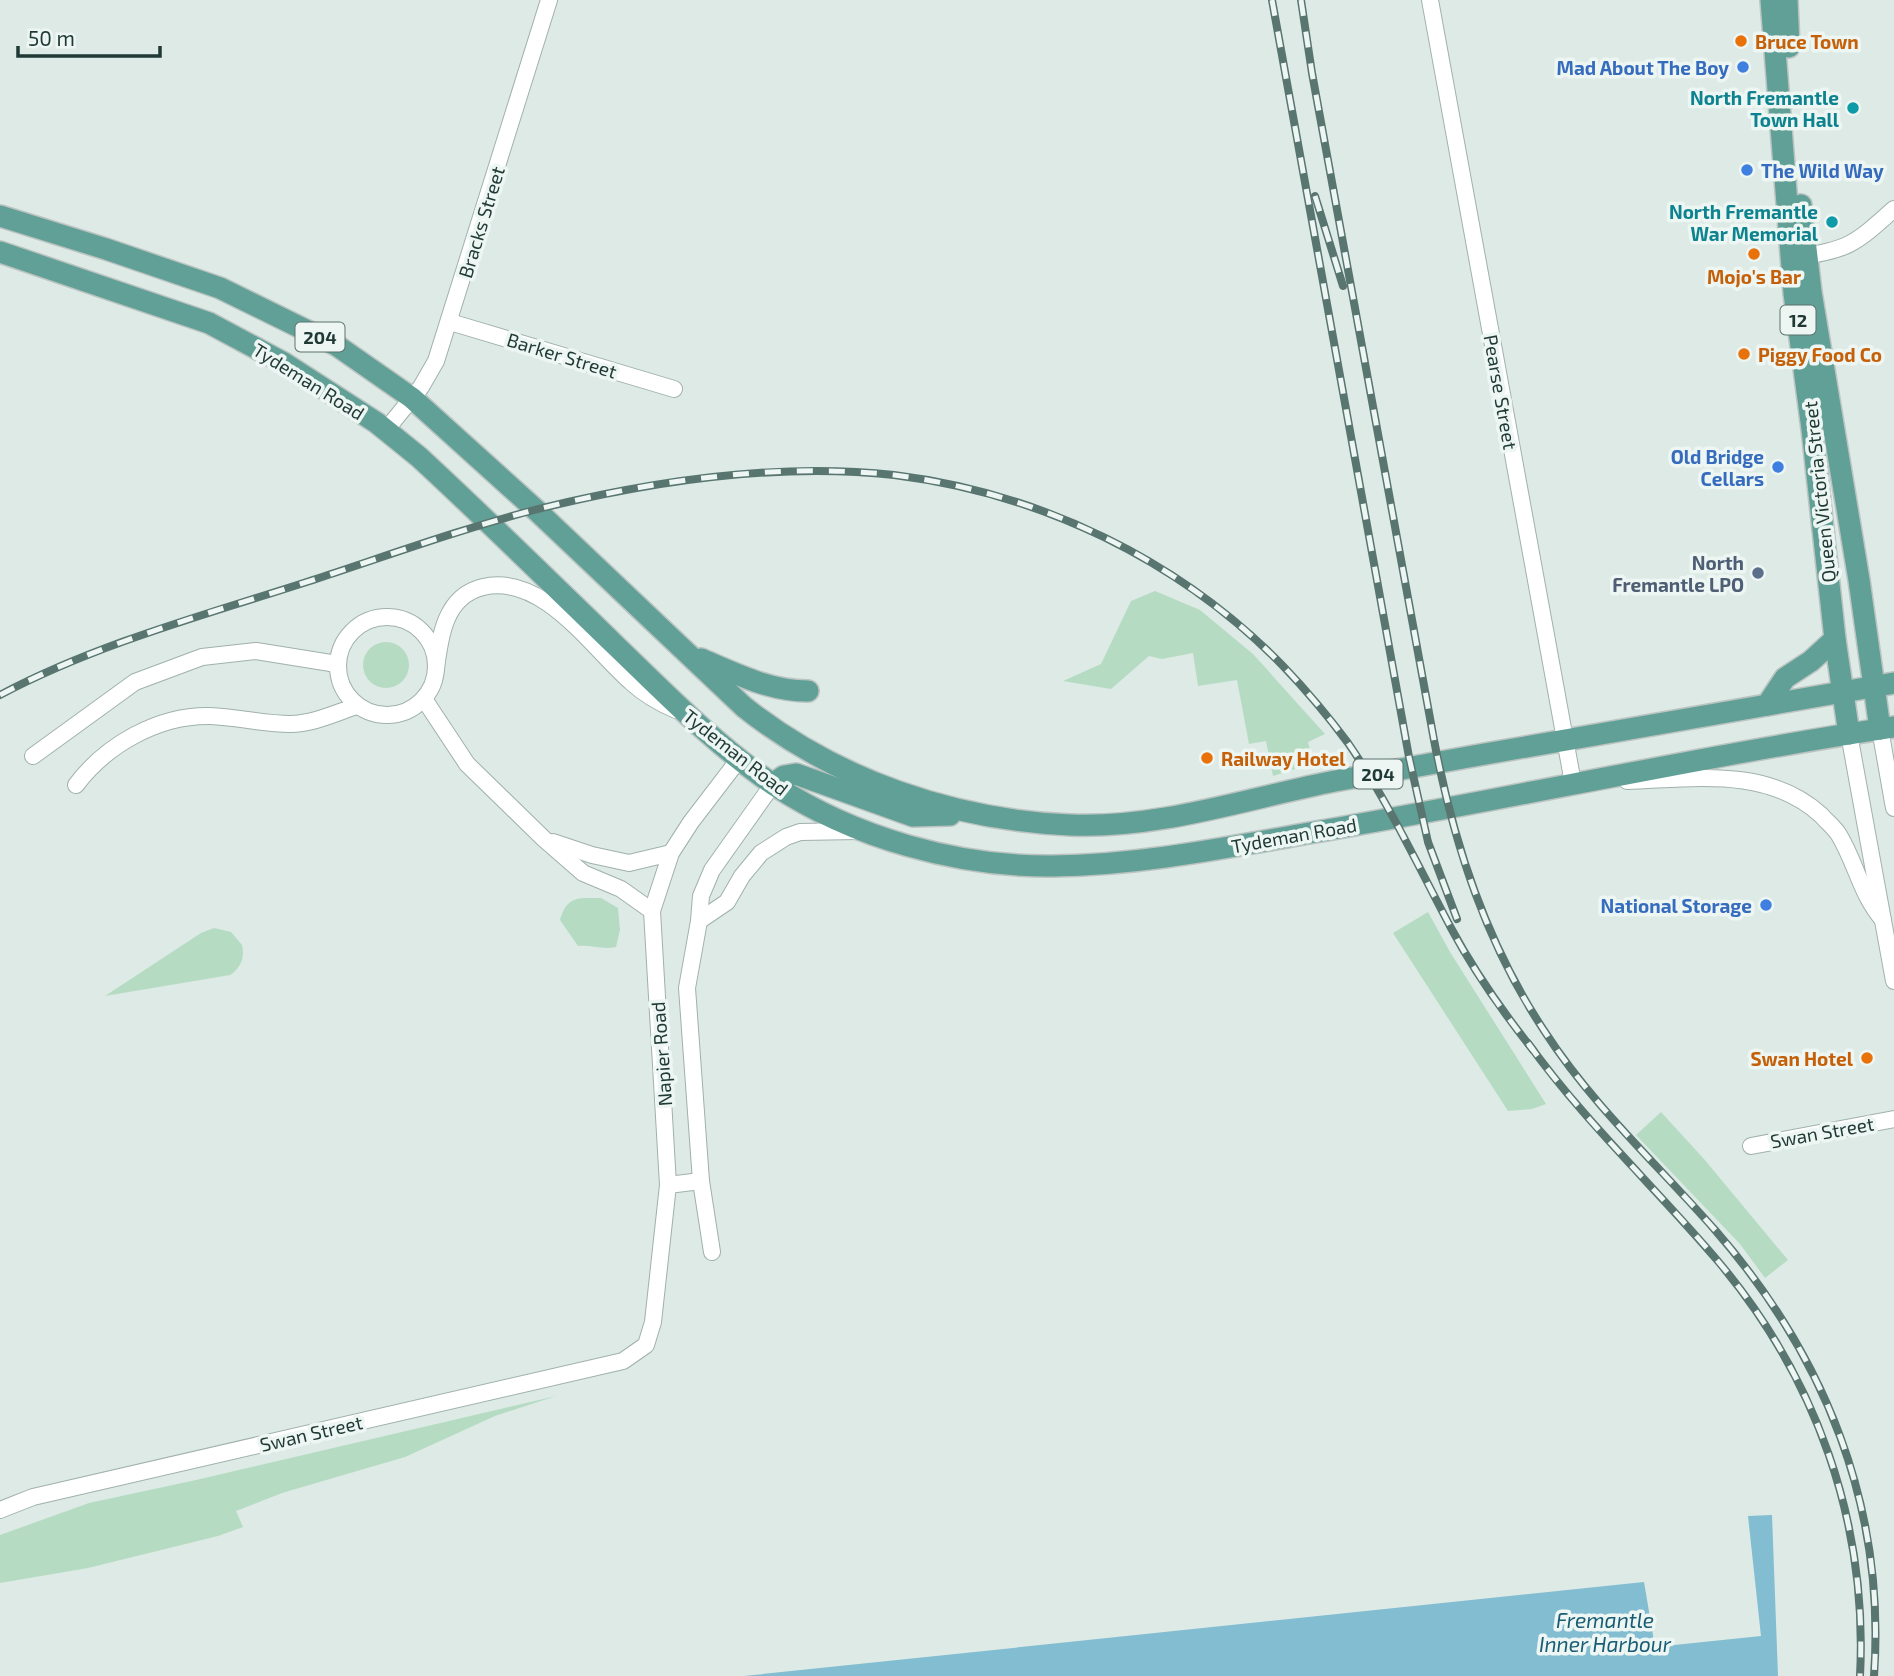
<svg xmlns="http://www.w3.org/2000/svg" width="1894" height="1676" viewBox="0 0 1894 1676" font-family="'Exo 2',sans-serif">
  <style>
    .green { fill: #b5dcc3 }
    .water { fill: #83bdd1 }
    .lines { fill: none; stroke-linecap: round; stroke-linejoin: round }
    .street-casing { stroke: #a0b1ad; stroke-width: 18 }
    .primary-casing { stroke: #bcc4c2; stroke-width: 24 }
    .street { stroke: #fff; stroke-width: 16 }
    .primary { stroke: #61a096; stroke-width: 21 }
    .rail-casing { stroke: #597570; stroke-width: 8 }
    .rail { stroke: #edf6f3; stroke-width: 5; stroke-dasharray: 16; stroke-linecap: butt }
    .food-dot { fill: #e8710a; stroke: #edf6f3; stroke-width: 2.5 }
    .shop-dot { fill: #3f7fe0; stroke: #edf6f3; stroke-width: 2.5 }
    .culture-dot { fill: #0f9aa8; stroke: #edf6f3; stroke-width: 2.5 }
    .service-dot { fill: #5c6f8a; stroke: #edf6f3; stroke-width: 2.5 }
    .labels { text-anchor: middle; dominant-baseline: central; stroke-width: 7; stroke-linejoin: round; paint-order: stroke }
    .shield { fill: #edf6f3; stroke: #5d726e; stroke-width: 2 }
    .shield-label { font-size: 18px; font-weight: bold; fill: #1f3935 }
    .food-label { font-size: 19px; font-weight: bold; fill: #c56008; stroke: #edf6f3; text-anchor: start }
    .shop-label { font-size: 19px; font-weight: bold; fill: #366cbe; stroke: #edf6f3; text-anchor: end }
    .culture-label { font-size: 19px; font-weight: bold; fill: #0d838f; stroke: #edf6f3; text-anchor: end }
    .street-label { font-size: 19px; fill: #1f3935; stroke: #edf6f3 }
    .service-label { font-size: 19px; font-weight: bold; fill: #4e5e75; stroke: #edf6f3; text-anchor: end }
    .water-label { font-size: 21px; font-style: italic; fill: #195c75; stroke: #edf6f3 }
  </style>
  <rect width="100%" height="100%" fill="#ddeae5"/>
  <g class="green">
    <polygon points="1155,591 1200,610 1253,654 1325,734 1308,742 1313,763 1273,776 1266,741 1249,744 1237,680 1198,686 1193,653 1162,659 1149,656 1111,689 1063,681 1101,664 1131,601"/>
    <circle cx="386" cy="665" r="23"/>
    <path d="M 601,898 L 618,908 L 620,930 L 616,947 C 602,950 592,945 578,946 L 560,920 C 567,895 579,898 601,898 Z"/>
    <polygon points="1428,912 1450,952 1546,1104 1532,1109 1508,1111 1393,933"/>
    <path d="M 214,928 L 231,932 L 242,945 C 245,957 241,968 230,975 L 105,996 L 201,933 Z"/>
    <polygon points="1661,1112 1704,1159 1788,1260 1765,1278 1740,1244 1636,1135"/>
    <polygon points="556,1396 495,1416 405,1457 282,1493 236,1511 243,1527 218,1536 88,1568 0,1583 0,1535 89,1503 196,1480"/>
  </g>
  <polygon class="water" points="1772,1515 1778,1676 744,1676 1644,1582 1655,1647 1761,1636 1748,1516"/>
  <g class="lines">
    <g class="street-casing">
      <g id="street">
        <polyline points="1430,0 1573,783 1583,783"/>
        <path d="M 1796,257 C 1848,251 1856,243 1894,209"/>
        <polyline points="450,322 674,389"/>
        <polyline points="386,430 421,387 436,361 549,0"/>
        <circle cx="387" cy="666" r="49"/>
        <path d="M 436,669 C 440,636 445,596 483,587 C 543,573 592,648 631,682 C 644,694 659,703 676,710"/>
        <polyline points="424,699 467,764 544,839 583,873 621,889 652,911"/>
        <polyline points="1880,729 1894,808"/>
        <polyline points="1849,734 1894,981"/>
        <polyline points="33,756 135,682 202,657 256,651 337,664"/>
        <path d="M 1627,781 C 1693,779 1767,766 1821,815 C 1827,822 1834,827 1839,835 C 1856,863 1861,895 1883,920"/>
        <path d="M 76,785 C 106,745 158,715 210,716 C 237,717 263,724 290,724 C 313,724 335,713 357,706"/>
        <polyline points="553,842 592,855 629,863 671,853"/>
        <polyline points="699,921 727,902 742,876 761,853 786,837 800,832 858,831"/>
        <polyline points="1751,1146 1894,1119"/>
        <polyline points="668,1185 701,1181"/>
        <polyline points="712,1252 701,1181 687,988 699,921 701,896 712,870 773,784"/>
        <polyline points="0,1510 33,1497 623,1361 646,1345 653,1322 668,1185 652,911 671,853 691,822 740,758"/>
      </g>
    </g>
    <g class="primary-casing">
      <g id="primary">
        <polyline points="1771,0 1794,293 1812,429 1835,639 1849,734"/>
        <polyline points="1787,0 1789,47"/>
        <polyline points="1801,205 1811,292 1859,580 1880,729"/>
        <path d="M 0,216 L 106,249 L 220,288 L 336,345 L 412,398 L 536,510 L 744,707 C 836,780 953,820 1070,825 C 1159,829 1248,798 1335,781 C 1521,747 1707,715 1894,683"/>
        <path d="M 0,252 L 209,323 L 284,363 L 377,423 L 419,457 C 485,518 549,581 614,644 C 665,693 715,745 774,785 C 854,838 958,867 1053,866 C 1144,865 1233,846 1321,831 C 1513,798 1702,756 1894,727"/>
        <path d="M 701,659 C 736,674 770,691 808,691"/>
        <polyline points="1767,705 1785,678 1811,661 1835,639"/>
        <polyline points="773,784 784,776 796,774 913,816 950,815"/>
      </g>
    </g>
    <use href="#street" class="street"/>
    <use href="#primary" class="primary"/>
    <g class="rail-casing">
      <g id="rail">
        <polyline points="1272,0 1409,757 1428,842 1457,919"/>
        <path d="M 1301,0 L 1312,73 L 1434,740 C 1454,845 1486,943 1545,1032 C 1593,1106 1658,1165 1715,1230 C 1825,1356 1886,1507 1874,1676"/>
        <polyline points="1315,196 1343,286"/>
        <path d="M 0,695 C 100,642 212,613 319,578 C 392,554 464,528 538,509 C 652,481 777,462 894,475 C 1040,493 1180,560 1283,666 C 1306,690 1328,716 1348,743 C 1388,801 1418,866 1451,928 C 1474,971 1502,1011 1533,1050"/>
        <path d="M 1528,1043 C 1584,1121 1655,1187 1717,1260 C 1816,1377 1868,1522 1860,1676"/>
      </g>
    </g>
    <use href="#rail" class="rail"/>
  </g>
  <g class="food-dot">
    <circle cx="1741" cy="41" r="7"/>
    <circle cx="1754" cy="254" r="7"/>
    <circle cx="1744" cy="354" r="7"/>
    <circle cx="1207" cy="758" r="7"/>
    <circle cx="1867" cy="1058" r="7"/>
  </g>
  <g class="shop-dot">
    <circle cx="1743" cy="67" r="7"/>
    <circle cx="1747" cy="170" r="7"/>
    <circle cx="1778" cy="467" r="7"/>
    <circle cx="1766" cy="905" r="7"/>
  </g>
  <g class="culture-dot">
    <circle cx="1853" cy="108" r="7"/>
    <circle cx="1832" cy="222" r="7"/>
  </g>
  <circle class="service-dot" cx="1758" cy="573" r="7"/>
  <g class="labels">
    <g class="shield">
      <rect x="1780.5" y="305.5" width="35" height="29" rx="5"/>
      <rect x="295.5" y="322.5" width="49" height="29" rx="5"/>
      <rect x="1353.5" y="759.5" width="49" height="29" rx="5"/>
    </g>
    <g class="shield-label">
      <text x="1798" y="320">12</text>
      <text x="320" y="337">204</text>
      <text x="1378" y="774">204</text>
    </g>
    <g class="food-label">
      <text x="1755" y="41">Bruce Town</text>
      <text x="1754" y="276" text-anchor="middle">Mojo's Bar</text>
      <text x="1758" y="354">Piggy Food Co</text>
      <text x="1221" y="758">Railway Hotel</text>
      <text x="1853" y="1058" text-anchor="end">Swan Hotel</text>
    </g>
    <g class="shop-label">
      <text x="1729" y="67">Mad About The Boy</text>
      <text x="1761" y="170" text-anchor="start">The Wild Way</text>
      <text x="1764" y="456">Old Bridge<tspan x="1764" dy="22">Cellars</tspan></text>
      <text x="1752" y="905">National Storage</text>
    </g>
    <g class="culture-label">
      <text x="1839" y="97">North Fremantle<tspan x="1839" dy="22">Town Hall</tspan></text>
      <text x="1818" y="211">North Fremantle<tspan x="1818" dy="22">War Memorial</tspan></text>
    </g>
    <g class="street-label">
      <text transform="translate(481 222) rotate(-73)">Bracks Street</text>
      <text transform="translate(562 355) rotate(17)">Barker Street</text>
      <text transform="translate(309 381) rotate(32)">Tydeman Road</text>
      <text transform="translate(1501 392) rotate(80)">Pearse Street</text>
      <text transform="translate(1819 492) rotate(-96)">Queen Victoria Street</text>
      <text transform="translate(736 752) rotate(38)">Tydeman Road</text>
      <text transform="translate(1294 835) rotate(-10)">Tydeman Road</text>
      <text transform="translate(661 1054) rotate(-94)">Napier Road</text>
      <text transform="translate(1822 1132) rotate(-10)">Swan Street</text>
      <text transform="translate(311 1433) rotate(-13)">Swan Street</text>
    </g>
    <g class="service-label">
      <text x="1744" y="562">North<tspan x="1744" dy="22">Fremantle LPO</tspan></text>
    </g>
    <g class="water-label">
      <text x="1605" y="1619">Fremantle<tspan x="1605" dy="24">Inner Harbour</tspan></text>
    </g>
  </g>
  <path d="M18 46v10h142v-10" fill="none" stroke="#1f3935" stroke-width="3.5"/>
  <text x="28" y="46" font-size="21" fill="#1f3935" stroke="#edf6f3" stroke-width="5" paint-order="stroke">50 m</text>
</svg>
